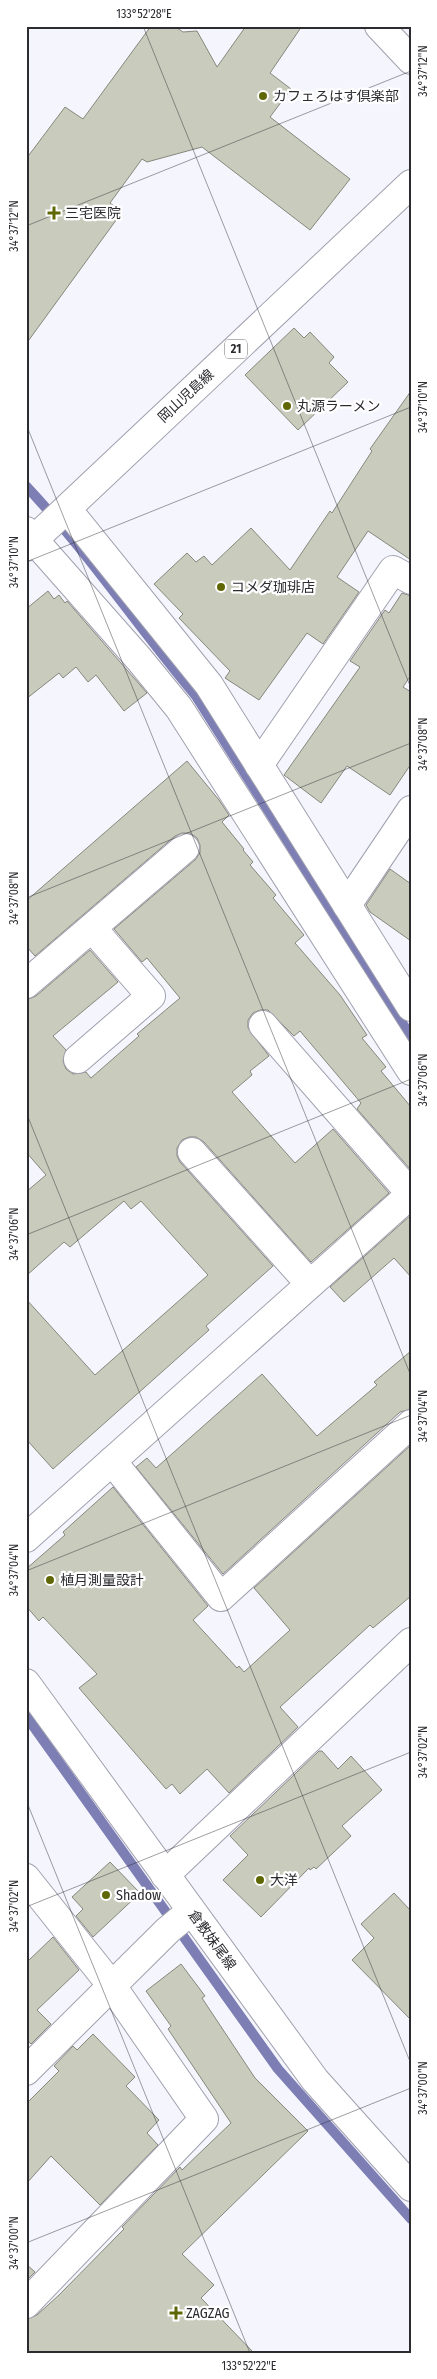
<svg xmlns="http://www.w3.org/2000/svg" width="437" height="2379" viewBox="0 0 437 2379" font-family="'Fira Sans Condensed','Noto Sans JP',sans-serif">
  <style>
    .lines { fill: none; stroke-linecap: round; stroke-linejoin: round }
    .stream { stroke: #7d7eb4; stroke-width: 10 }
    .building { fill: #c9cbbd; stroke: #86887c }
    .street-casing { stroke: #a0a1ae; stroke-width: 30 }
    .secondary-casing { stroke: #a0a1ae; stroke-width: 30 }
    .primary-casing { stroke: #a0a1ae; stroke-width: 30 }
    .street { stroke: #fff; stroke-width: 28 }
    .secondary { stroke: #fff; stroke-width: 28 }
    .primary { stroke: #fff; stroke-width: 28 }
    .ticks { fill: none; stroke: #2b2b30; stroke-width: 1; stroke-opacity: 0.45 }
    .poi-dot { fill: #5f6604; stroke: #fff; stroke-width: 2 }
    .labels { text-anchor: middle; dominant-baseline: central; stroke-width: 4.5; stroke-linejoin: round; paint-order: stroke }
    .shield { fill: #fff; stroke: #6b6b6e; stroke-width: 1 }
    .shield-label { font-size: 12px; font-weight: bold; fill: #2b2b30 }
    .poi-label { font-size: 14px; fill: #2b2b30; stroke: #fff; text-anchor: start }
    .street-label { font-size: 14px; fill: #2b2b30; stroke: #fff }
    .neatline { fill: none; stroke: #2b2b30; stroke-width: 2 }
    .ticks-label { font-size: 12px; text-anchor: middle; fill: #2b2b30 }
  </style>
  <rect width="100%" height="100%" fill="#f5f5fe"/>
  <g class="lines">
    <g class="stream">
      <path d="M 26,486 C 88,552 138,627 196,696 L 411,1037"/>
      <polyline points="26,1716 278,2069 411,2219"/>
    </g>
  </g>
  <g class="building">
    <polygon points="151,26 174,26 183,32 197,31 217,67 246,26 302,26 270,73 291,89 270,117 350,179 310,230 202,147 147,162 142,159 110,203 122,212 26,344 26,159 65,107 83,119"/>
    <polygon points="294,328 304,338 310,332 334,357 329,363 348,382 298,430 245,375"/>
    <polygon points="411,391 411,560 368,531 337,577 359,592 323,644 307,633 259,700 225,678 230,671 179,618 183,614 154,584 187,553 196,562 204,556 212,565 251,528 290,570 330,511 332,513 372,451 370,449"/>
    <polygon points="48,591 54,599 59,595 65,603 67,601 147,693 124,711 96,675 88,682 76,667 63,678 59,673 26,699 26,609"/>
    <polygon points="402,593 411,596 411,675 403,687 411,692 411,764 390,795 347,766 321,803 284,775 360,667 350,661 385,610 389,613"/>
    <polygon points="187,761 219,800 229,815 222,822 244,849 243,850 253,862 250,865 276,895 273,898 304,935 295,943 340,995 367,1035 362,1038 386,1067 381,1071 411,1107 411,1170 357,1109 361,1103 300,1031 294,1036 268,1010 260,1010 253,1013 248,1020 248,1028 269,1056 250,1071 252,1075 232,1092 295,1163 333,1129 389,1193 311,1262 204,1142 196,1137 189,1137 182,1140 177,1148 177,1156 180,1162 273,1266 206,1326 209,1330 53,1469 26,1439 26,1299 95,1375 208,1275 141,1201 131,1209 124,1201 70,1247 64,1242 26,1276 26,1192 46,1175 26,1152 26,1000 36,996 90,950 118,982 53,1036 66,1050 63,1061 66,1069 73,1074 86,1072 91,1078 139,1036 137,1034 180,998 147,958 142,962 114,929 195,860 200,853 200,845 197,838 190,833 182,833 175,836 35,956 26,946 26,901"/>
    <polygon points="390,869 411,884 411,941 370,912 366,905"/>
    <polygon points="411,1215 411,1277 394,1258 344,1302 330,1287"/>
    <polygon points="411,1351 411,1409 400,1412 223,1574 136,1467 147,1458 156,1468 262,1374 317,1436 377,1385 374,1382"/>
    <polygon points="411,1445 411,1596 373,1628 370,1625 280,1707 298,1727 229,1793 207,1769 180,1794 172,1784 166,1789 79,1688 97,1674 43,1617 39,1621 26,1606 26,1569 65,1535 63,1532 113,1487 208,1606 193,1620 237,1668 239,1666 244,1672 290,1630 254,1588"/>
    <polygon points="319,1751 322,1751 338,1769 351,1756 382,1790 342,1826 351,1836 316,1869 314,1867 310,1870 309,1868 261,1917 223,1880 248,1855 230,1836"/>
    <polygon points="110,1862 140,1893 93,1937 76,1916 83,1909 72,1897"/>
    <polygon points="394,1893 411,1911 411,2020 352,1960 374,1938 361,1924"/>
    <polygon points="53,1937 79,1970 37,2010 51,2024 31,2044 26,2039 26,1963"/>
    <polygon points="181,1964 205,1996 202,1998 255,2078 308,2131 182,2254 214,2285 201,2298 254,2353 26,2353 26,2319 37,2315 59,2295 124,2229 122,2227 180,2167 182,2170 231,2123 168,2029 171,2026 146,1991"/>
    <polygon points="93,2034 135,2077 126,2086 159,2120 147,2133 158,2145 100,2205 51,2156 26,2184 26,2104 59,2071 54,2066 73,2046 77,2050"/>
    <polygon points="26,2264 35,2272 26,2281"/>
  </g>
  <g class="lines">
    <g class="street-casing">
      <g id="street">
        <polyline points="67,509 209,685 411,1007"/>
        <polyline points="26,531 139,659 179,708 411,1071"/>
        <polyline points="259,765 393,570 411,580"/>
        <polyline points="347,905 411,810"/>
        <polyline points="26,984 185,848"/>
        <polyline points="263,1025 411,1194"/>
        <polyline points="78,1059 151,996 92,928"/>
        <polyline points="192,1152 310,1284"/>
        <polyline points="112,1461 221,1597 411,1424"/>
        <polyline points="26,1538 411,1194"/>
        <polyline points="165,1875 411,1642"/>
        <polyline points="26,1878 112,1986 204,2119 26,2304"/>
        <polyline points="26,2071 168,1930 191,1911"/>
      </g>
    </g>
    <g class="secondary-casing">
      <g id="secondary">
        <polyline points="379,26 411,60"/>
        <polyline points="26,1683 315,2080 411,2187"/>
      </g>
    </g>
    <g class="primary-casing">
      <polyline id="primary" points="26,547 411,184"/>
    </g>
    <use href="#street" class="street"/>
    <use href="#secondary" class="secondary"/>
    <use href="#primary" class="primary"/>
  </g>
  <path class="ticks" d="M 143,26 L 411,688M 26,226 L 411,71M 26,424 L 411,1376M 26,562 L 411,407M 26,898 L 411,743M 26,1112 L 411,2064M 26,1235 L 411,1079M 26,1571 L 411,1415M 26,1800 L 250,2353M 26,1907 L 411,1752M 26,2243 L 411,2088"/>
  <g class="poi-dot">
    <circle cx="263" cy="96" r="5"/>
    <path d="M51.5 205.5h5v5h5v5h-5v5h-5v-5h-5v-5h5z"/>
    <circle cx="287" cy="406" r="5"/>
    <circle cx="221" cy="587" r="5"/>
    <circle cx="50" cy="1580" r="5"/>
    <circle cx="260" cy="1880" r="5"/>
    <circle cx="106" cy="1895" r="5"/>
    <path d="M173.5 2305.5h5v5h5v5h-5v5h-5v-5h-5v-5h5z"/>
  </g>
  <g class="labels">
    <rect class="shield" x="225" y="339.5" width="22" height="19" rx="4"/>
    <g class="shield-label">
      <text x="236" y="349">21</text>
    </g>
    <g class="poi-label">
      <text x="273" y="96">カフェろはす倶楽部</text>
      <text x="65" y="213">三宅医院</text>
      <text x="297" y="406">丸源ラーメン</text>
      <text x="231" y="587">コメダ珈琲店</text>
      <text x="60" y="1580">植月測量設計</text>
      <text x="270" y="1880">大洋</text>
      <text x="116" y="1895">Shadow</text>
      <text x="186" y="2313">ZAGZAG</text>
    </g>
    <g class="street-label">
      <text transform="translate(186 396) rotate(-43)">岡山児島線</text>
      <text transform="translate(212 1940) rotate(54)">倉敷妹尾線</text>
    </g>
  </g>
  <rect width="437" height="2379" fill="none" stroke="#ffffff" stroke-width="55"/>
  <rect x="28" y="28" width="382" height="2324" class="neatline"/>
  <g class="ticks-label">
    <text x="144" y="18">133°52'28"E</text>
    <text transform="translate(423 71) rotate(-90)" y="4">34°37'12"N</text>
    <text transform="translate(14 226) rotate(-90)" y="4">34°37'12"N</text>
    <text transform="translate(423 407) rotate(-90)" y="4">34°37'10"N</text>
    <text transform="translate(14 562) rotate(-90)" y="4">34°37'10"N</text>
    <text transform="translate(423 744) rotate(-90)" y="4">34°37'08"N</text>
    <text transform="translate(14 898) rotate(-90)" y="4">34°37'08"N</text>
    <text transform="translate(423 1080) rotate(-90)" y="4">34°37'06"N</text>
    <text transform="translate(14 1234) rotate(-90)" y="4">34°37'06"N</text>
    <text transform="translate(423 1416) rotate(-90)" y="4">34°37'04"N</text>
    <text transform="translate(14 1570) rotate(-90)" y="4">34°37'04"N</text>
    <text transform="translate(423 1752) rotate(-90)" y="4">34°37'02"N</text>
    <text transform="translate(14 1906) rotate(-90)" y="4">34°37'02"N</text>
    <text transform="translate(423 2088) rotate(-90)" y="4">34°37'00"N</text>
    <text transform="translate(14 2243) rotate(-90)" y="4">34°37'00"N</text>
    <text x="249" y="2370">133°52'22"E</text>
  </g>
</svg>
